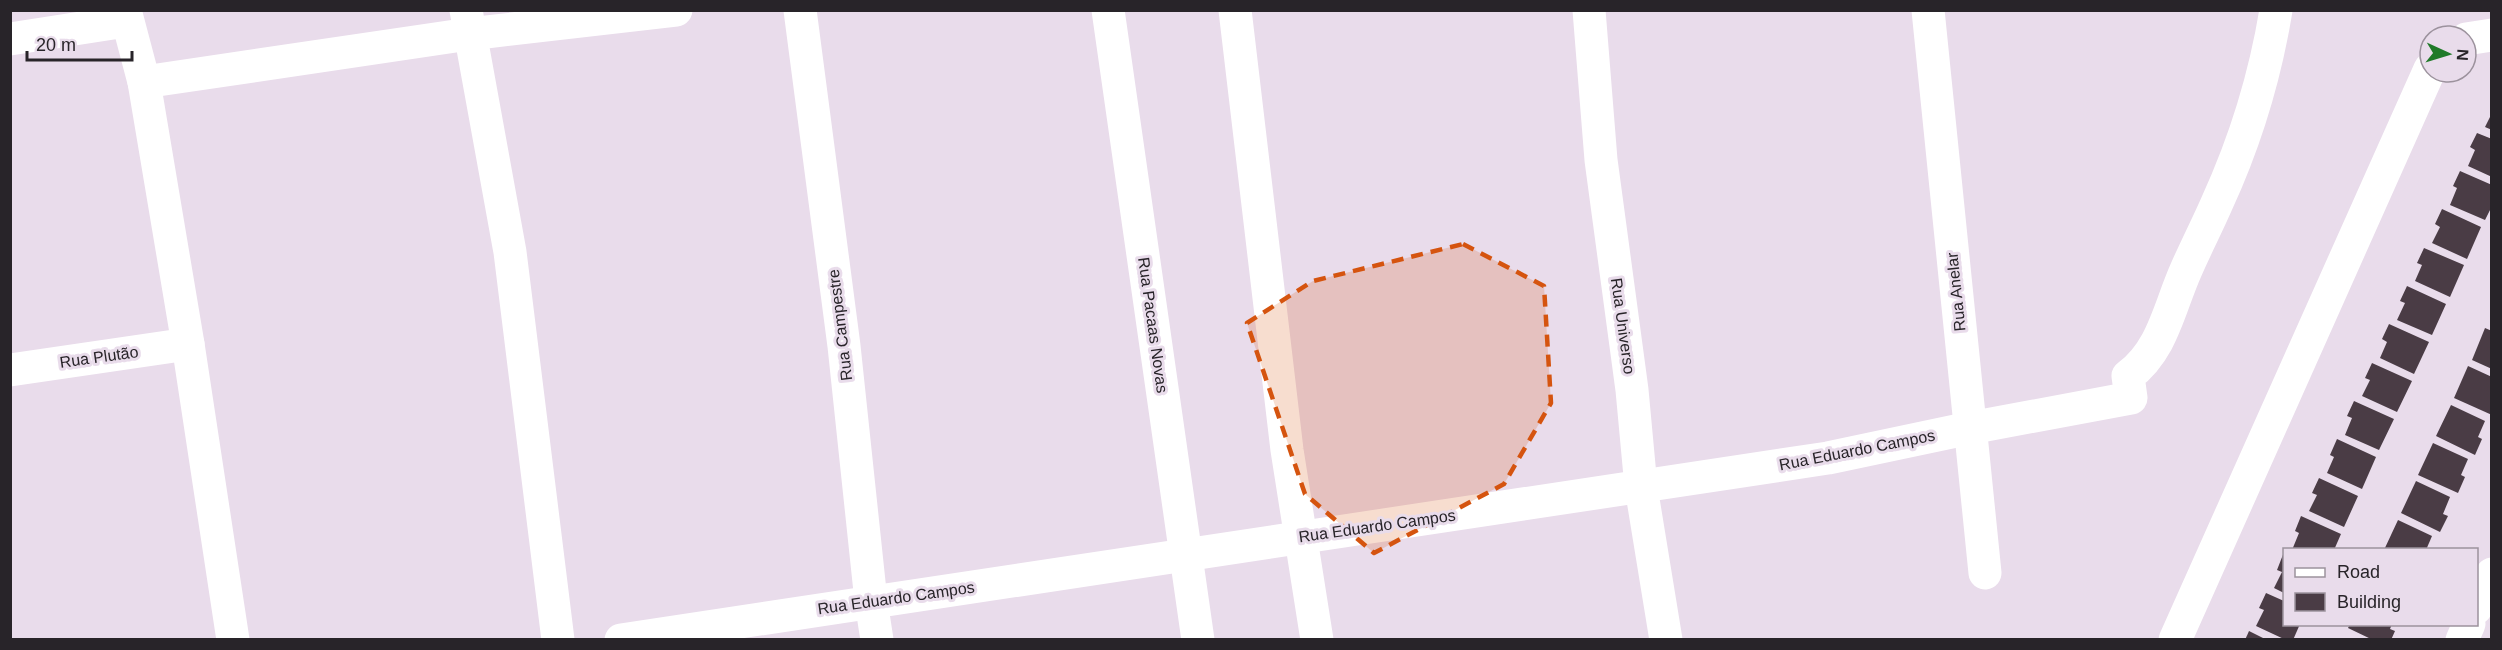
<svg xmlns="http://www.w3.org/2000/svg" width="2502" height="650" viewBox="0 0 2502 650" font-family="Helvetica,sans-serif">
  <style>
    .building { fill: #4a3c45 }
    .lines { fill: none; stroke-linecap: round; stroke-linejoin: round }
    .minor { stroke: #fff; stroke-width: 33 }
    .marked { fill: #d5540f; fill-opacity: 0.2; stroke: #d5540f; stroke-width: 4.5; stroke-dasharray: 12 8; stroke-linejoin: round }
    .labels { text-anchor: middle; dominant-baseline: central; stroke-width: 6; stroke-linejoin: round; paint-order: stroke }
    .street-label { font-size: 16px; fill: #282429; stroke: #e9dceb }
  </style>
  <rect width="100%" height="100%" fill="#e9dceb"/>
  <g class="building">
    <polygon points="2492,113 2492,130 2485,127"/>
    <polygon points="2477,133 2492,139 2492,177 2468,166 2475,150 2470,147"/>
    <polygon points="2460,171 2492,185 2492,206 2485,220 2450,205 2457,188 2453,186"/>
    <polygon points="2442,209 2481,227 2467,259 2432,243 2440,227 2435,224"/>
    <polygon points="2424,248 2464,265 2450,297 2415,281 2422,265 2417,263"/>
    <polygon points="2407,286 2446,304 2432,335 2397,320 2405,303 2400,301"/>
    <polygon points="2389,324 2429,342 2414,374 2380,358 2387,342 2382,339"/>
    <polygon points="2485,328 2492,331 2492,369 2472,360"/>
    <polygon points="2372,363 2412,381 2397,412 2362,396 2370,380 2365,378"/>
    <polygon points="2468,366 2492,377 2492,415 2454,398"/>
    <polygon points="2354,401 2394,419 2379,450 2345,435 2352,418 2347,416"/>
    <polygon points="2451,405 2485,421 2478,437 2482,439 2475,455 2436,436"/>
    <polygon points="2337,439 2376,457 2362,489 2327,473 2334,457 2330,455"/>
    <polygon points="2433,443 2468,459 2461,475 2465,477 2458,493 2418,475"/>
    <polygon points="2319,478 2358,496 2344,527 2309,511 2317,495 2312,493"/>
    <polygon points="2416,481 2450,497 2443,514 2448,516 2440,532 2401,513"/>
    <polygon points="2301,516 2341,534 2334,550 2292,550 2299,533 2295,531"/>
    <polygon points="2398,520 2432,536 2426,550 2384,550"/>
    <polygon points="2284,552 2284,593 2274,588 2282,572 2277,570"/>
    <polygon points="2266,593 2284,601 2284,624 2300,624 2293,640 2286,640 2256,626 2264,610 2259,608"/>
    <polygon points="2350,624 2392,624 2390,629 2395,631 2391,640 2373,640 2348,628"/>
    <polygon points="2249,631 2267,640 2245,640"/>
  </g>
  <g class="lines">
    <g class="minor">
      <polyline points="125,10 144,82 188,344 233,640"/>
      <polyline points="466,10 510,252 558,640"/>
      <polyline points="800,10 844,346 871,601 877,640"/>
      <polyline points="1108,10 1198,640"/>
      <polyline points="1235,10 1287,450 1317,640"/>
      <polyline points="1589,10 1601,160 1632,390 1641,487 1666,640"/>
      <polyline points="1928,10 1985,573"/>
      <polyline points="10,39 126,21"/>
      <polyline points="2466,39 2492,35"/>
      <polyline points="144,82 469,34 676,10"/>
      <polyline points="10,370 188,344"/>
      <polyline points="2476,608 2492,574"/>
      <path d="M 621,640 L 1828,458 L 1970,428 L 2131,398 L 2128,376 C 2163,350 2169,308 2186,270 C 2196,247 2207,226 2217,203 C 2245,142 2265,77 2276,10"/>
      <polyline points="2175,640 2430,69"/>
      <polyline points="2462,640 2469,624"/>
    </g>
  </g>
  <path class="marked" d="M 1463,244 L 1544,286 L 1551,403 L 1504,484 L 1374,553 L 1305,494 L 1247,323 L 1313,281 Z"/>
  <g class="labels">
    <g class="street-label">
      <text transform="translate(1956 292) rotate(-96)">Rua Anelar</text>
      <text transform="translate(840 325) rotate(-97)">Rua Campestre</text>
      <text transform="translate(1153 325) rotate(82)">Rua Pacaas Novas</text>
      <text transform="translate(1623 326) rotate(82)">Rua Universo</text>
      <text transform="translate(99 357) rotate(-8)">Rua Plutão</text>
      <text transform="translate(1857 450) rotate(-11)">Rua Eduardo Campos</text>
      <text transform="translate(1377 526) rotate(-8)">Rua Eduardo Campos</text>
      <text transform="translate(896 598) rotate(-8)">Rua Eduardo Campos</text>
    </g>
  </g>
  <rect width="2502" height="650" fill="none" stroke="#282429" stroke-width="24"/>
  <rect x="2283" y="548" width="195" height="78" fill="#e9dceb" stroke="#9c929d" stroke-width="1.5"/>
  <rect x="2295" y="568" width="30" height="9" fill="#ffffff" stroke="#9c929d" stroke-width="1.5"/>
  <text x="2337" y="578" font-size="18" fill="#282429">Road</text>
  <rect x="2295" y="593" width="30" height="18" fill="#4a3c45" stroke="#9c929d" stroke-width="1.5"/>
  <text x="2337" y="608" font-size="18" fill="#282429">Building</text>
  <g transform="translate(2448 54) rotate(94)"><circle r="28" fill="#e9dceb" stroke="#9c929d" stroke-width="1.5"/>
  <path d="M0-4.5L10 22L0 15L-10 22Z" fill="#207a29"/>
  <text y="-9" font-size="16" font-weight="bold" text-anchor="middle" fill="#282429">N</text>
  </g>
  <path d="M27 51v9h105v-9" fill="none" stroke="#282429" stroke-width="3"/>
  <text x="36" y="51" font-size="18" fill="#282429" stroke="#e9dceb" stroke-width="4.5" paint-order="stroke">20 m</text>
</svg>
